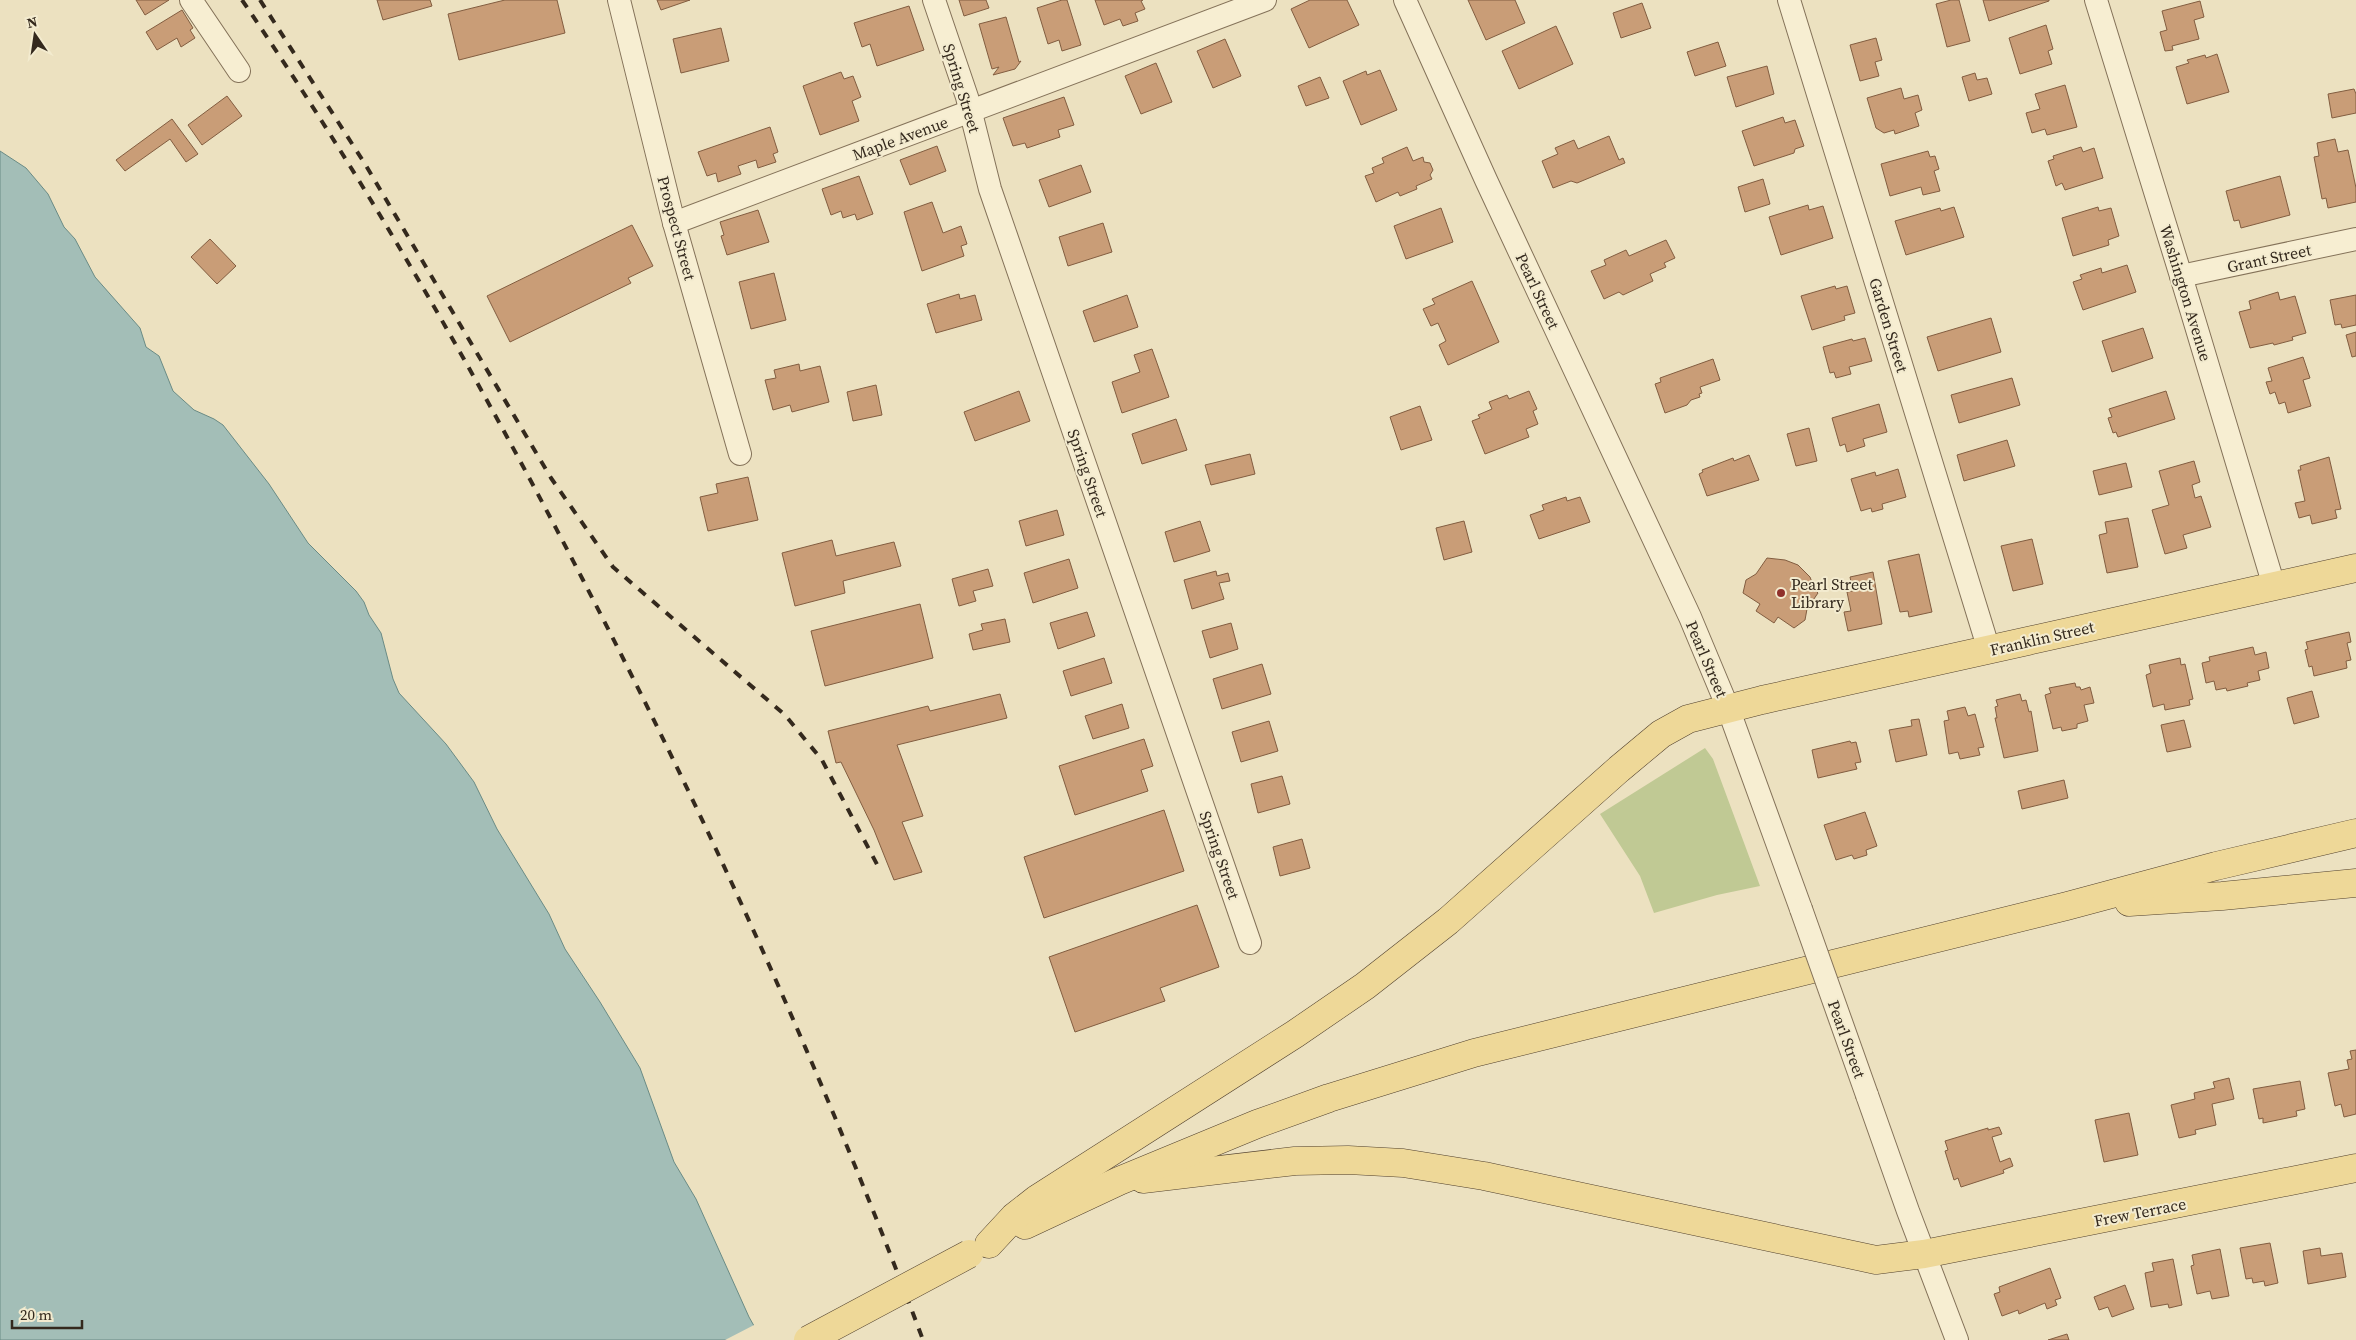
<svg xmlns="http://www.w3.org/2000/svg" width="2356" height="1340" viewBox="0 0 2356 1340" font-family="'Source Serif 4',serif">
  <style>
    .green { fill: #c0c994 }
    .water { fill: #a3beb7; stroke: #6a8b85 }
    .pier { fill: #ece1c0 }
    .building { fill: #c99d77; stroke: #825d40 }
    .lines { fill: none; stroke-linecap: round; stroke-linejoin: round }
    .minor-casing { stroke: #847259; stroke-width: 24 }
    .major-casing { stroke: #51402d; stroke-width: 29 }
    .minor { stroke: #f7eed2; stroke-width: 22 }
    .major { stroke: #eed898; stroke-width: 28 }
    .rail { stroke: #34291d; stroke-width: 4; stroke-dasharray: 9 9; stroke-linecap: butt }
    .minor-bridge-casing { stroke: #847259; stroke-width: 24; stroke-linecap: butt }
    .major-bridge-casing { stroke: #51402d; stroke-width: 29; stroke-linecap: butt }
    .minor-bridge { stroke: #f7eed2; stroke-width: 22 }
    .major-bridge { stroke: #eed898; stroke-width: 28 }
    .poi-dot { fill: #90302b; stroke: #f3ebcf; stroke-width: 2 }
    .labels { text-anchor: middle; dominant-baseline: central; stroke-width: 4; stroke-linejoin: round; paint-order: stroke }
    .street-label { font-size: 16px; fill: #34291d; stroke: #f3ebcf }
    .poi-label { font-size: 16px; fill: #34291d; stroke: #f3ebcf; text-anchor: start }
  </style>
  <rect width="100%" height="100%" fill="#ece1c0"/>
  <polygon class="green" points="1705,748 1713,759 1760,886 1717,895 1654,913 1640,876 1600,814"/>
  <polygon class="water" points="0,151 26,168 48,194 64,227 75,239 95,277 140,328 146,347 159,356 173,391 194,410 214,419 223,425 269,484 308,543 356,591 364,602 369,615 381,633 393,679 399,693 446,744 474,782 497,829 549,914 565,949 600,1002 640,1068 674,1162 696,1199 749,1317 762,1340 0,1340"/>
  <polygon class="pier" points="756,1324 765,1340 725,1340"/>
  <g class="building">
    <polygon points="136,0 169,0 145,15"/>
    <polygon points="377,0 430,0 432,6 383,20"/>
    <polygon points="505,0 557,0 565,33 459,60 448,14"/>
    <polygon points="657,0 690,0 661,10"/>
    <polygon points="959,0 986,0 989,8 964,16"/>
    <polygon points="1062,0 1067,0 1081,45 1062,51 1059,40 1048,44 1037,8"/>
    <polygon points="1095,0 1143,0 1141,1 1145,9 1135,13 1138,21 1123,26 1120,19 1104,25"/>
    <polygon points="1310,0 1347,0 1359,25 1309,48 1291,9"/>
    <polygon points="1468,0 1515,0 1525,23 1486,40"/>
    <polygon points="1951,0 1959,0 1970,41 1947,47 1936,4"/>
    <polygon points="1983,0 2049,0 2049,1 1989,21"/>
    <polygon points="2200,1 2204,17 2194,20 2199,39 2172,46 2173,50 2165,51 2160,32 2167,30 2162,11"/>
    <polygon points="1642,3 1651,28 1621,38 1613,13"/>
    <polygon points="909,6 924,50 877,66 870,44 862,47 854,23"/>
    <polygon points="182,10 193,28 190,30 195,38 181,47 177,38 157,50 146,32"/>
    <polygon points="1006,17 1019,62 1021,61 1015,69 993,75 999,67 992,69 979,24"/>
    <polygon points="2046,25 2053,49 2048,51 2052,64 2020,74 2009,38"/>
    <polygon points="1556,26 1573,64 1519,89 1502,51"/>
    <polygon points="721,28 729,61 681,73 673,39"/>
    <polygon points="1876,38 1882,60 1875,62 1879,76 1860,81 1850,45"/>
    <polygon points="1225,39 1241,76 1213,88 1197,51"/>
    <polygon points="1718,42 1726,66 1695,76 1687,52"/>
    <polygon points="2217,54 2229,92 2187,104 2176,67 2189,63 2187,60 2205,55 2206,58"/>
    <polygon points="1156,63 1172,102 1141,114 1125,76"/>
    <polygon points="1767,66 1774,94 1736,107 1727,77"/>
    <polygon points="1380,70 1397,110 1361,125 1343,81 1366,71 1367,75"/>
    <polygon points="841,72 844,79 853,76 861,97 852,101 859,121 820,135 803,86"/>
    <polygon points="1975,73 1977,80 1987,78 1992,94 1969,101 1962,77"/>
    <polygon points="1320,77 1329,98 1306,106 1298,86"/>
    <polygon points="2065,85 2077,127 2047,135 2045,129 2032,133 2026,113 2040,109 2035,94"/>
    <polygon points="1901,88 1904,99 1918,95 1922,110 1915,113 1919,126 1895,134 1894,130 1884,133 1876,128 1867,98"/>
    <polygon points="2354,89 2356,94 2356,113 2332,118 2328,94"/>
    <polygon points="227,96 242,116 202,145 188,125"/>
    <polygon points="1064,97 1074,125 1058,130 1060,137 1027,148 1025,143 1013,146 1003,118"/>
    <polygon points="1783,117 1785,123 1795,120 1804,146 1795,149 1794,153 1754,166 1742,131"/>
    <polygon points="172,119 198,154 186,162 170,139 125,171 116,160"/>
    <polygon points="770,127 778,152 773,154 776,162 758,168 756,160 738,166 741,174 718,182 716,173 707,176 698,152"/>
    <polygon points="1609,136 1619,160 1623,158 1625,163 1577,183 1571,181 1553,188 1542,161 1558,154 1555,148 1574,140 1578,149"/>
    <polygon points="2335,139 2338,152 2348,150 2356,188 2356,202 2328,208 2326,198 2322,199 2314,157 2319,156 2317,143"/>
    <polygon points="937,146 946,171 910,185 900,160"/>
    <polygon points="1407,147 1413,161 1423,157 1424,162 1430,163 1433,170 1430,175 1432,179 1416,186 1417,189 1400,196 1398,192 1376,202 1365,176 1374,173 1372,168 1384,163 1382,158"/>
    <polygon points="2081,147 2083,152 2094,148 2103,178 2065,190 2062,183 2056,186 2048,161 2054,159 2053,156"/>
    <polygon points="1928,151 1930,157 1935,156 1939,169 1934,171 1940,191 1923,195 1921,187 1890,196 1881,164"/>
    <polygon points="1081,165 1091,192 1049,207 1039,180"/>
    <polygon points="859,176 873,214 857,220 855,214 843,218 841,211 831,215 822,189"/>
    <polygon points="2280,176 2290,215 2241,228 2239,220 2234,221 2226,191"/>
    <polygon points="1763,179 1770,204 1745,212 1738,187"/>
    <polygon points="932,202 943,233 961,226 967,244 961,246 964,256 922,271 904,212"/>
    <polygon points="1808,205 1809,210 1823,206 1833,238 1781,255 1769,217"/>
    <polygon points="1954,207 1964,237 1906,255 1895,221 1940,208 1941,211"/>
    <polygon points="2098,207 2099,211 2111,208 2119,236 2108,240 2109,245 2073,256 2062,218"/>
    <polygon points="1441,208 1453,242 1406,259 1394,226"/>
    <polygon points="758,210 769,242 727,255 721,236 724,235 720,222"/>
    <polygon points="1103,223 1112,252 1068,266 1059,237"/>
    <polygon points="632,225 653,266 628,278 631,283 510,342 487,296"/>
    <polygon points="210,239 236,266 217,284 191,257"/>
    <polygon points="1666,240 1675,258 1664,263 1666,267 1650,274 1653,281 1623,295 1619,292 1604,299 1591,271 1606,265 1604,260 1626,250 1629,256"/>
    <polygon points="2127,265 2136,292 2083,310 2073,282 2082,279 2080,275 2101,268 2102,273"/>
    <polygon points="774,273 786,320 751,329 739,282"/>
    <polygon points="1472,281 1499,342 1448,365 1439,345 1446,341 1438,323 1431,326 1423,309 1435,304 1432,299"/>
    <polygon points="1835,286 1836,289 1847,286 1855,313 1844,316 1845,320 1812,330 1801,296"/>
    <polygon points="2278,292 2280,300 2295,296 2306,333 2292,337 2293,340 2274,345 2273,343 2250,348 2239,312 2251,309 2249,301"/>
    <polygon points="959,294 960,299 975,295 982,320 936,333 927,304"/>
    <polygon points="1127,295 1138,327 1094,342 1083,311"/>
    <polygon points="2356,295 2356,325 2342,328 2341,324 2335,325 2330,300"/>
    <polygon points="1991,318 2001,352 1938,371 1927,337"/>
    <polygon points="2143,328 2153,358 2112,372 2102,341"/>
    <polygon points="2356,332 2356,356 2352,357 2346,335"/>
    <polygon points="1865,338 1872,361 1849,367 1851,374 1836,378 1834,372 1830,373 1823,347 1852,339 1853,341"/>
    <polygon points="1152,349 1169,397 1122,413 1112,382 1140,372 1134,355"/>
    <polygon points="2303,357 2310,378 2303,380 2311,406 2288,413 2285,402 2279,404 2275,392 2270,394 2266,382 2272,381 2268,368"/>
    <polygon points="1713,359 1720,380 1700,387 1702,393 1699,394 1700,397 1691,400 1687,405 1665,413 1655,384 1661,382 1660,378"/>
    <polygon points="799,364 800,371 820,366 829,402 792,412 790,405 773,410 765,380 776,378 774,370"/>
    <polygon points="2012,378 2020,405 1959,423 1951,395"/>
    <polygon points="876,385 882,415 853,421 847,392"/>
    <polygon points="1019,391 1030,421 975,441 964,412"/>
    <polygon points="1529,391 1537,409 1533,411 1538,424 1526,429 1529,437 1485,454 1472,421 1480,418 1478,415 1492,409 1489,402 1507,395 1509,399"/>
    <polygon points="2166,391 2175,419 2118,437 2116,432 2113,433 2108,418 2112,417 2109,409"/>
    <polygon points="1879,404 1887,432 1863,439 1865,446 1847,452 1845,444 1840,446 1832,418"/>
    <polygon points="1420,406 1432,440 1401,450 1390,417"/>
    <polygon points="1176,419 1187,450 1142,464 1132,434"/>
    <polygon points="1809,428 1817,461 1796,466 1787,434"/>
    <polygon points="2007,440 2015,466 1964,481 1957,455"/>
    <polygon points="1250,454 1255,474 1211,485 1205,465"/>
    <polygon points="1749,455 1759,480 1707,496 1699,474 1703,472 1702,470 1733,458 1734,461"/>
    <polygon points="2329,457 2341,509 2335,510 2337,518 2312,524 2310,515 2299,518 2295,503 2305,501 2298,470 2301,470 2300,466"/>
    <polygon points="2194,461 2200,482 2192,485 2195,498 2201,496 2211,527 2183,535 2187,548 2165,554 2152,510 2169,505 2159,471"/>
    <polygon points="2126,463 2132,487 2099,495 2093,471"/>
    <polygon points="1898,469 1906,497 1882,504 1883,509 1872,512 1871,508 1861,511 1851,479 1875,472 1876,476"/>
    <polygon points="748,477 758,520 708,531 700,497 718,493 716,484"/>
    <polygon points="1566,497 1567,501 1580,497 1590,522 1539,539 1530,515 1544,510 1542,505"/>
    <polygon points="1057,510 1064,535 1026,546 1019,521"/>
    <polygon points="2128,518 2138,567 2107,573 2099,535 2107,533 2105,522"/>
    <polygon points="1200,521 1210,551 1174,562 1165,532"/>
    <polygon points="1464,521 1472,552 1444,560 1436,528"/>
    <polygon points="2032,539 2043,584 2013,591 2001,546"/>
    <polygon points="832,540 836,556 894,542 901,566 843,581 845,593 795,606 782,553"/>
    <polygon points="1919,554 1932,612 1909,617 1908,611 1900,612 1888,561"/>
    <polygon points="1767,558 1785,560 1798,565 1810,577 1815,590 1818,593 1807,609 1805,620 1794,628 1778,617 1774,623 1756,611 1760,604 1743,593 1746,580 1756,574"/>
    <polygon points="1069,559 1078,588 1033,603 1024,573"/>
    <polygon points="988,569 993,586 973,591 976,601 959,606 952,579"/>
    <polygon points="1216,571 1217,576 1228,573 1230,581 1219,583 1224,599 1192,609 1184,580"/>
    <polygon points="1873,572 1882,624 1848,631 1844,612 1851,611 1847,592 1853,591 1850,577"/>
    <polygon points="920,604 933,658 825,686 811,631"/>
    <polygon points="1087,612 1095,636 1058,649 1050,623"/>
    <polygon points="1005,619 1010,642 973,650 969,634 983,630 981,624"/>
    <polygon points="1231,623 1238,649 1210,658 1202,631"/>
    <polygon points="2349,632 2351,642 2347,643 2351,660 2346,661 2347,668 2314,676 2312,666 2309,667 2305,650 2308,649 2306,642"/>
    <polygon points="2253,647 2255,655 2266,652 2269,668 2258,671 2260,680 2247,683 2248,686 2227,691 2226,688 2216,690 2214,681 2206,683 2202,663 2210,661 2209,657"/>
    <polygon points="1104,658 1112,683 1071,696 1063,671"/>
    <polygon points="2180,658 2181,665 2185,664 2193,699 2189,700 2190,705 2165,710 2164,704 2153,707 2146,675 2151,673 2149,665"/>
    <polygon points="1262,664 1271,694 1222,709 1213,679"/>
    <polygon points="2075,683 2076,687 2080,687 2081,690 2090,687 2094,703 2084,705 2088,721 2077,724 2077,728 2062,731 2061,727 2053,729 2045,695 2051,693 2049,688"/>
    <polygon points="2312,691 2319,717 2294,724 2287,698"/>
    <polygon points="1000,694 1007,718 897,745 923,816 902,822 922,872 894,880 874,830 841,762 836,763 828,731 928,706 930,711"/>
    <polygon points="2020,694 2022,701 2026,700 2029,712 2031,711 2038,751 2004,758 1995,718 1997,718 1995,707 1998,706 1996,700"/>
    <polygon points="1122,704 1129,728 1093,739 1085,716"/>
    <polygon points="1965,707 1968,716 1975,714 1984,747 1978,748 1980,755 1960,759 1958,752 1949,754 1944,721 1949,720 1947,711"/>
    <polygon points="1919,719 1927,755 1896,762 1889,730 1912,726 1911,720"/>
    <polygon points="2184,720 2191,747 2167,752 2161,725"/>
    <polygon points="1269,721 1278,751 1241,762 1232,732"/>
    <polygon points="1144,739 1153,766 1141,770 1148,791 1075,815 1059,766"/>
    <polygon points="1850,741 1851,743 1856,742 1861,762 1855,763 1857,769 1818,778 1812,750"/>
    <polygon points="1282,776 1290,804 1258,813 1251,784"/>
    <polygon points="2064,780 2068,798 2022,809 2018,791"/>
    <polygon points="1164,810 1184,871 1044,918 1024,857"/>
    <polygon points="1865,812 1877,846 1866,850 1867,855 1854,859 1852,855 1836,860 1824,825"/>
    <polygon points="1302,839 1310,868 1280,876 1273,847"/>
    <polygon points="1197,905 1219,967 1160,988 1165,1001 1075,1032 1049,957"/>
    <polygon points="2356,1050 2356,1114 2344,1117 2341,1104 2335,1106 2328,1073 2349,1069 2347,1060 2352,1059 2350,1051"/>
    <polygon points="2229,1078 2234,1099 2212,1104 2216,1125 2195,1130 2196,1134 2179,1138 2171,1105 2195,1099 2194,1093 2215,1088 2213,1082"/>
    <polygon points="2300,1081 2305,1109 2296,1111 2297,1116 2263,1123 2263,1118 2259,1119 2253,1089"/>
    <polygon points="2129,1113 2138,1155 2104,1162 2095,1120"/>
    <polygon points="1999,1127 2002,1134 1992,1137 2000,1162 2010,1158 2013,1166 2003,1170 2004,1173 1961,1187 1958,1178 1954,1180 1945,1151 1948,1150 1945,1141 1988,1128 1988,1130"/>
    <polygon points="2270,1243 2278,1283 2265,1286 2264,1281 2253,1283 2252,1278 2246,1279 2240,1248"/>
    <polygon points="2320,1248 2321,1256 2342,1253 2346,1277 2308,1284 2303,1251"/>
    <polygon points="2220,1249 2229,1296 2212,1299 2210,1291 2197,1294 2191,1266 2194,1265 2192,1255"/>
    <polygon points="2173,1259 2182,1305 2169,1308 2168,1304 2151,1307 2145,1273 2154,1271 2152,1263"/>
    <polygon points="2050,1268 2061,1298 2055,1300 2057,1305 2047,1309 2045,1303 2019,1314 2018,1310 2002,1316 1994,1294 2000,1292 1999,1287"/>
    <polygon points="2125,1285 2134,1309 2112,1317 2108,1307 2099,1310 2094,1297"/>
    <polygon points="2067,1334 2069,1340 2048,1340"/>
  </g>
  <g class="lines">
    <g class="minor-casing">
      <g id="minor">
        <polyline points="191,0 239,71"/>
        <polyline points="619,0 674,223 740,454"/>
        <polyline points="934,0 967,97 990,189 1250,943"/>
        <polyline points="1405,0 1486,180 1690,617 1728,708 1801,909"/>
        <polyline points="1789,0 1989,650"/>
        <polyline points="2096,0 2181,276 2274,586"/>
        <polyline points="674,223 1265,0"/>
        <polyline points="2181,276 2356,239"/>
        <polyline points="1867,1095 1908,1211 1957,1340"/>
      </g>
    </g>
    <g class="major-casing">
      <g id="major">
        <polyline points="2129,902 2222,896 2356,883"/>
        <polyline points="1143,1179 1295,1161 1348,1160 1403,1163 1484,1176 1876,1260 1924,1254 2356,1168"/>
        <polyline points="1025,1225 1119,1181 1257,1124 1329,1098 1474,1053 2067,906 2216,866 2356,833"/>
        <polyline points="989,1244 1014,1217 1037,1199 1295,1034 1365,986 1448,921 1619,769 1661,734 1688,719 1762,700 2356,568"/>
      </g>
    </g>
    <use href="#minor" class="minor"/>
    <use href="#major" class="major"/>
    <g class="rail">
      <path d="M 242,0 C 369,186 480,381 583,580 C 711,827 826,1080 923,1340"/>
      <polyline points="260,0 365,164 551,478 613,567 785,715 822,760 880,870"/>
    </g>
    <g class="minor-bridge-casing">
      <polyline id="minor-bridge" points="1801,909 1867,1095"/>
    </g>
    <g class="major-bridge-casing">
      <polyline id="major-bridge" points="808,1340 969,1254"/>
    </g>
    <use href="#minor-bridge" class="minor-bridge"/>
    <use href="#major-bridge" class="major-bridge"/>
  </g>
  <circle class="poi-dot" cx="1781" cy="593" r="5"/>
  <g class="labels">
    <g class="street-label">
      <text transform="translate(962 88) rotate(73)">Spring Street</text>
      <text transform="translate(900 138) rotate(-20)">Maple Avenue</text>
      <text transform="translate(677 228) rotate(75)">Prospect Street</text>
      <text transform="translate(2269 258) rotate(-12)">Grant Street</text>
      <text transform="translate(1538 291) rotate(65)">Pearl Street</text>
      <text transform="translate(2186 293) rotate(73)">Washington Avenue</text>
      <text transform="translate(1889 325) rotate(73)">Garden Street</text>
      <text transform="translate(1088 473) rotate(71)">Spring Street</text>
      <text transform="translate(2042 638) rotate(-13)">Franklin Street</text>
      <text transform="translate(1707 659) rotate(67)">Pearl Street</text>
      <text transform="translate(1220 855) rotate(71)">Spring Street</text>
      <text transform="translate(1847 1039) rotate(70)">Pearl Street</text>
      <text transform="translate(2140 1212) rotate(-11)">Frew Terrace</text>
    </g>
    <g class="poi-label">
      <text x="1791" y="584">Pearl Street<tspan x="1791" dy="18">Library</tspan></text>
    </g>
  </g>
  <g transform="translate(35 35) rotate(347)" stroke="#f3ebcf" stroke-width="4" paint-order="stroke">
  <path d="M0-4L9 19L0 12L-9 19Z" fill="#34291d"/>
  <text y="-8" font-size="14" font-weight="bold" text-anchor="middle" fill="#34291d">N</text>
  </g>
  <path d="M12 1320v8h70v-8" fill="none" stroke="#34291d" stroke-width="2.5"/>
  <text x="20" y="1320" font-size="15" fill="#34291d" stroke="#f3ebcf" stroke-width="4" paint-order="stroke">20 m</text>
</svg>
